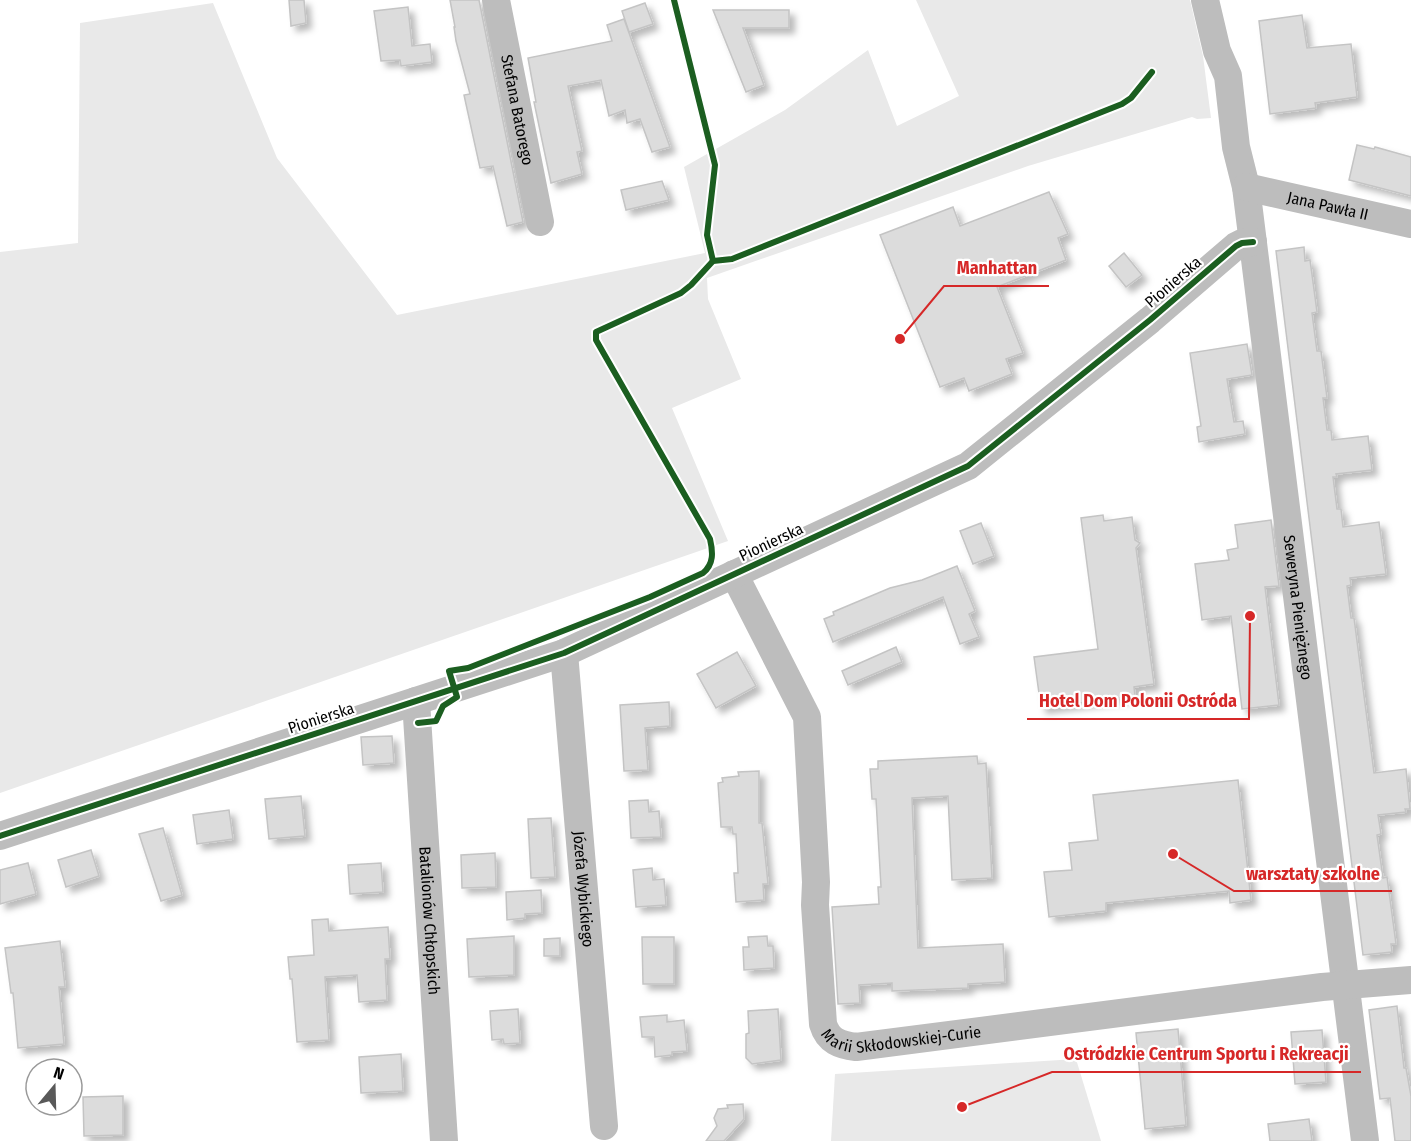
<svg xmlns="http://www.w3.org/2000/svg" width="1411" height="1141" viewBox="0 0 1411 1141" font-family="'Fira Sans Condensed',sans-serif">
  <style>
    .green { fill: #e9e9e9 }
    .building { fill: #dcdcdc; stroke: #c4c4c4; stroke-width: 1.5; filter: url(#shadow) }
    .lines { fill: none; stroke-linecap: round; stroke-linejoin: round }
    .minor { stroke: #bdbdbd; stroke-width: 28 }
    .cycleway-casing { stroke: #fff; stroke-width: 10 }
    .cycleway { stroke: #1b5e20; stroke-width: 6 }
    .labels { text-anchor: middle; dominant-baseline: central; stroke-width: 4.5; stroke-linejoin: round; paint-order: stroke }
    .street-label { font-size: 16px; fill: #000; stroke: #fff }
    .leader { fill: none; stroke: #d62828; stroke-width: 2 }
    .callout-dot { fill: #d62828; stroke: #fff; stroke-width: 2 }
    .callout-label { font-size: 18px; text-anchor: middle; font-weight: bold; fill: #d62828; stroke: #fff; stroke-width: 4.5; stroke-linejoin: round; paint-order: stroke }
  </style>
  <defs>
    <filter id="shadow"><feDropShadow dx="5.5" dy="5.5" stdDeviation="3" flood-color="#0004"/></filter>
  </defs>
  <rect width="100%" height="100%" fill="#fff"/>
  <g class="green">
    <polygon points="916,0 1190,0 1203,56 1211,118 1197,119 1192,117 1028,166 707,278 708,299 741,379 672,408 728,541 0,793 0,252 78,243 80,23 213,3 277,158 397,315 705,253 684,167 785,110 868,50 897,126 959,96"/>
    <polygon points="1076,1059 1101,1141 831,1141 835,1074"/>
  </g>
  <g class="building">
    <polygon points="289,0 304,0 306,23 291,26"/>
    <polygon points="450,0 479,0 523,222 507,226 493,166 480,168 464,95 470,94 456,41 454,27 455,27"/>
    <polygon points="645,3 653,24 629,32 622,11"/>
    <polygon points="408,7 412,46 430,44 432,62 401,66 400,60 381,61 374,11"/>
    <polygon points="713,10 789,10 789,28 743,28 764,85 746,92"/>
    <polygon points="1302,15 1307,48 1351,44 1357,97 1315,103 1316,108 1270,114 1259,21"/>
    <polygon points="624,19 670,147 652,152 640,119 627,123 625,110 609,116 601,80 568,86 582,151 577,152 582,174 551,183 534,102 536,102 528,58 612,41 607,25"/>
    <polygon points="1357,145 1374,149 1375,147 1411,157 1411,196 1349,180"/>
    <polygon points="662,181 669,200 626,210 621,190"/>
    <polygon points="1049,192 1068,234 1058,238 1066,260 997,287 1023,353 1006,359 1012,374 969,391 964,378 940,387 880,235 953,207 960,226"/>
    <polygon points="1304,247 1305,261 1310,260 1317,312 1312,313 1317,351 1321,351 1327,398 1323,398 1327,430 1331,430 1332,440 1368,436 1372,470 1336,474 1337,477 1333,477 1337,509 1341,509 1343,527 1379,522 1386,574 1350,578 1351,585 1347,586 1351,618 1354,618 1374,773 1406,769 1410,809 1405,809 1406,812 1378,815 1381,834 1377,835 1383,878 1387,877 1396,944 1391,944 1392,952 1363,955 1276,251"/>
    <polygon points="1124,253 1142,275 1126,287 1109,266"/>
    <polygon points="1247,344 1252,375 1227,379 1234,422 1243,421 1245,434 1199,442 1197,427 1201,426 1190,353"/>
    <polygon points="1103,515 1104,521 1132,517 1135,540 1140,543 1136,548 1154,684 1134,687 1135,696 1041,708 1034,657 1098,649 1081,518"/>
    <polygon points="1271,520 1279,586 1265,587 1279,705 1242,709 1231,616 1202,620 1195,564 1229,560 1227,550 1238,548 1235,525"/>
    <polygon points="981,523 994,556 973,564 960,531"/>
    <polygon points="957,566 975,611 969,614 979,637 960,644 943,597 833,642 824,619 834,615 833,612 890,588 922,580"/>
    <polygon points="896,647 902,662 848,685 842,671"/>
    <polygon points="737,652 756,686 716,708 697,674"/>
    <polygon points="669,702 670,726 645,728 648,770 624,771 620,705"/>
    <polygon points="392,736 394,763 363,765 361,737"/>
    <polygon points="977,756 978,764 986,763 992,878 952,880 948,796 912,798 918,948 1003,944 1005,982 968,984 968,988 892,991 892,983 859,985 860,1003 838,1004 832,907 879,904 878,887 881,887 876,799 872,799 870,769 878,769 878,761"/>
    <polygon points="759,771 759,823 762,823 768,884 763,884 764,900 736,902 734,873 738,873 736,834 733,834 732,827 721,827 718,783 723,782 722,778 739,776 738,772"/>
    <polygon points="1238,780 1251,900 1230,903 1229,891 1106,903 1106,911 1049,917 1044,872 1072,870 1069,843 1098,840 1093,795"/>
    <polygon points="301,796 305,836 269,839 265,799"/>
    <polygon points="648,800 649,812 659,811 661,837 631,838 629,801"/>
    <polygon points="229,810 233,839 197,844 193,815"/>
    <polygon points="551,818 555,877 531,878 528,819"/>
    <polygon points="163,828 182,895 161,901 139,834"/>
    <polygon points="91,850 99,876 66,887 58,860"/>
    <polygon points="495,853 496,887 462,888 461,855"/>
    <polygon points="28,863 36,894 0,904 0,870"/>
    <polygon points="381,863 383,892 350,894 348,865"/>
    <polygon points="652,868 653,880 664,879 666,905 636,907 633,870"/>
    <polygon points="541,890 542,913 525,914 525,918 507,920 506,892"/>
    <polygon points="328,919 329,931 388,927 390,959 385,959 387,1000 359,1002 357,975 325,977 329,1040 297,1042 292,979 290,979 288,957 314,955 312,920"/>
    <polygon points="514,936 514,975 469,977 467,939"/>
    <polygon points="767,936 768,946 773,946 774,968 744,970 743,947 749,947 748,937"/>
    <polygon points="642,937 674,937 674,984 643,984"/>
    <polygon points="560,938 560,956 544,956 544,939"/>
    <polygon points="60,941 65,987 59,987 64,1044 18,1048 13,993 11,993 5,948"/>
    <polygon points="1397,1006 1404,1068 1406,1068 1411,1096 1411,1141 1395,1141 1390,1098 1380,1099 1369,1010"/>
    <polygon points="518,1009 520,1043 504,1044 503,1039 492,1040 490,1011"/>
    <polygon points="778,1009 781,1060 752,1064 746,1058 746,1034 749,1033 748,1011"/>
    <polygon points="667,1015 667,1022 684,1020 687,1051 672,1052 672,1055 655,1057 654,1037 642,1037 640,1017"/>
    <polygon points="1178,1029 1186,1125 1145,1129 1136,1033"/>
    <polygon points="1322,1030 1326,1082 1295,1084 1291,1032"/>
    <polygon points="401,1054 403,1091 361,1093 359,1057"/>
    <polygon points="123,1096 123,1135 84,1136 83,1097"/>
    <polygon points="743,1104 744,1119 724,1141 706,1141 717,1126 714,1118 718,1109 728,1108 727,1105"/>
    <polygon points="1309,1119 1312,1141 1270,1141 1268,1124"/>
  </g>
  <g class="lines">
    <g class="minor">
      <path id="s1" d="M 496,0 L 540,222"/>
      <path id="s2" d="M 1205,0 L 1217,51 L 1228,76 L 1236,147 L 1246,187 L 1365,1141"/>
      <path id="s3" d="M 1246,187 L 1411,224"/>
      <path id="s4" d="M 734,574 L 807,717 L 816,882 L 815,905 L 823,1024 C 828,1041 840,1045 856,1047 L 1322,987 L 1411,980"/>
      <path id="s5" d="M 564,653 L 604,1126"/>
      <path id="s6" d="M 416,701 L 444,1141"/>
      <polyline points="0,836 564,653 968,466 1150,320 1236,246 1242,243 1253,242"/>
    </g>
    <g class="cycleway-casing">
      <g id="cycleway">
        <polyline points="674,0 715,165 707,235 713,261"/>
        <path d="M 418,723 L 436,721 L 443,706 L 457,697 L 449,671 L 468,668 L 650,597 L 703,573 C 714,564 713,552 710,539 L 596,340 L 596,332 L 681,293 L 691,285 L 713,261 L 732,259 L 1122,104 L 1131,98 L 1152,72"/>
        <polyline points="0,836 564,653 968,466 1150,320 1236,246 1242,243 1253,242"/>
      </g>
    </g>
    <use href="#cycleway" class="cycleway"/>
  </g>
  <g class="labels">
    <g class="street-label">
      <text stroke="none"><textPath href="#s1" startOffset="112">Stefana Batorego</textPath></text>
      <text stroke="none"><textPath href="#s3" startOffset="84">Jana Pawła II</textPath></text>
      <text transform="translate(1173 282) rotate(-41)">Pionierska</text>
      <text transform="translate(771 542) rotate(-25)">Pionierska</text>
      <text stroke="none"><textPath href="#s2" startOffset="616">Seweryna Pieniężnego</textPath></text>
      <text transform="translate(321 718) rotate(-18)">Pionierska</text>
      <text stroke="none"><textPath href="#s5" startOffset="237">Józefa Wybickiego</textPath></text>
      <text stroke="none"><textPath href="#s6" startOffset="220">Batalionów Chłopskich</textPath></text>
      <text stroke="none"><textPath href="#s4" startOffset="556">Marii Skłodowskiej-Curie</textPath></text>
    </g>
  </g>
  <path class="leader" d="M900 339L944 286H1049M1250 616L1249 719H1027M1173 854L1234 891H1392M962 1107L1052 1072H1361"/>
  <g class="callout-dot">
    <circle cx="900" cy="339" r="6"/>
    <circle cx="1250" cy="616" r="6"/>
    <circle cx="1173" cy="854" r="6"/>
    <circle cx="962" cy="1107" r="6"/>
  </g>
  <g class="callout-label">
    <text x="997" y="274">Manhattan</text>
    <text x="1138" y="707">Hotel Dom Polonii Ostróda</text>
    <text x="1313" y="880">warsztaty szkolne</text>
    <text x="1206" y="1060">Ostródzkie Centrum Sportu i Rekreacji</text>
  </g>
  <g transform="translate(54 1087) rotate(19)"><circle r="28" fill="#ffffff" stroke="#999999" stroke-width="1.5"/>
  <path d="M0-4.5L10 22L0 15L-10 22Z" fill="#595959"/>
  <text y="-9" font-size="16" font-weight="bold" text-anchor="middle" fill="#000000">N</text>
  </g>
</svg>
